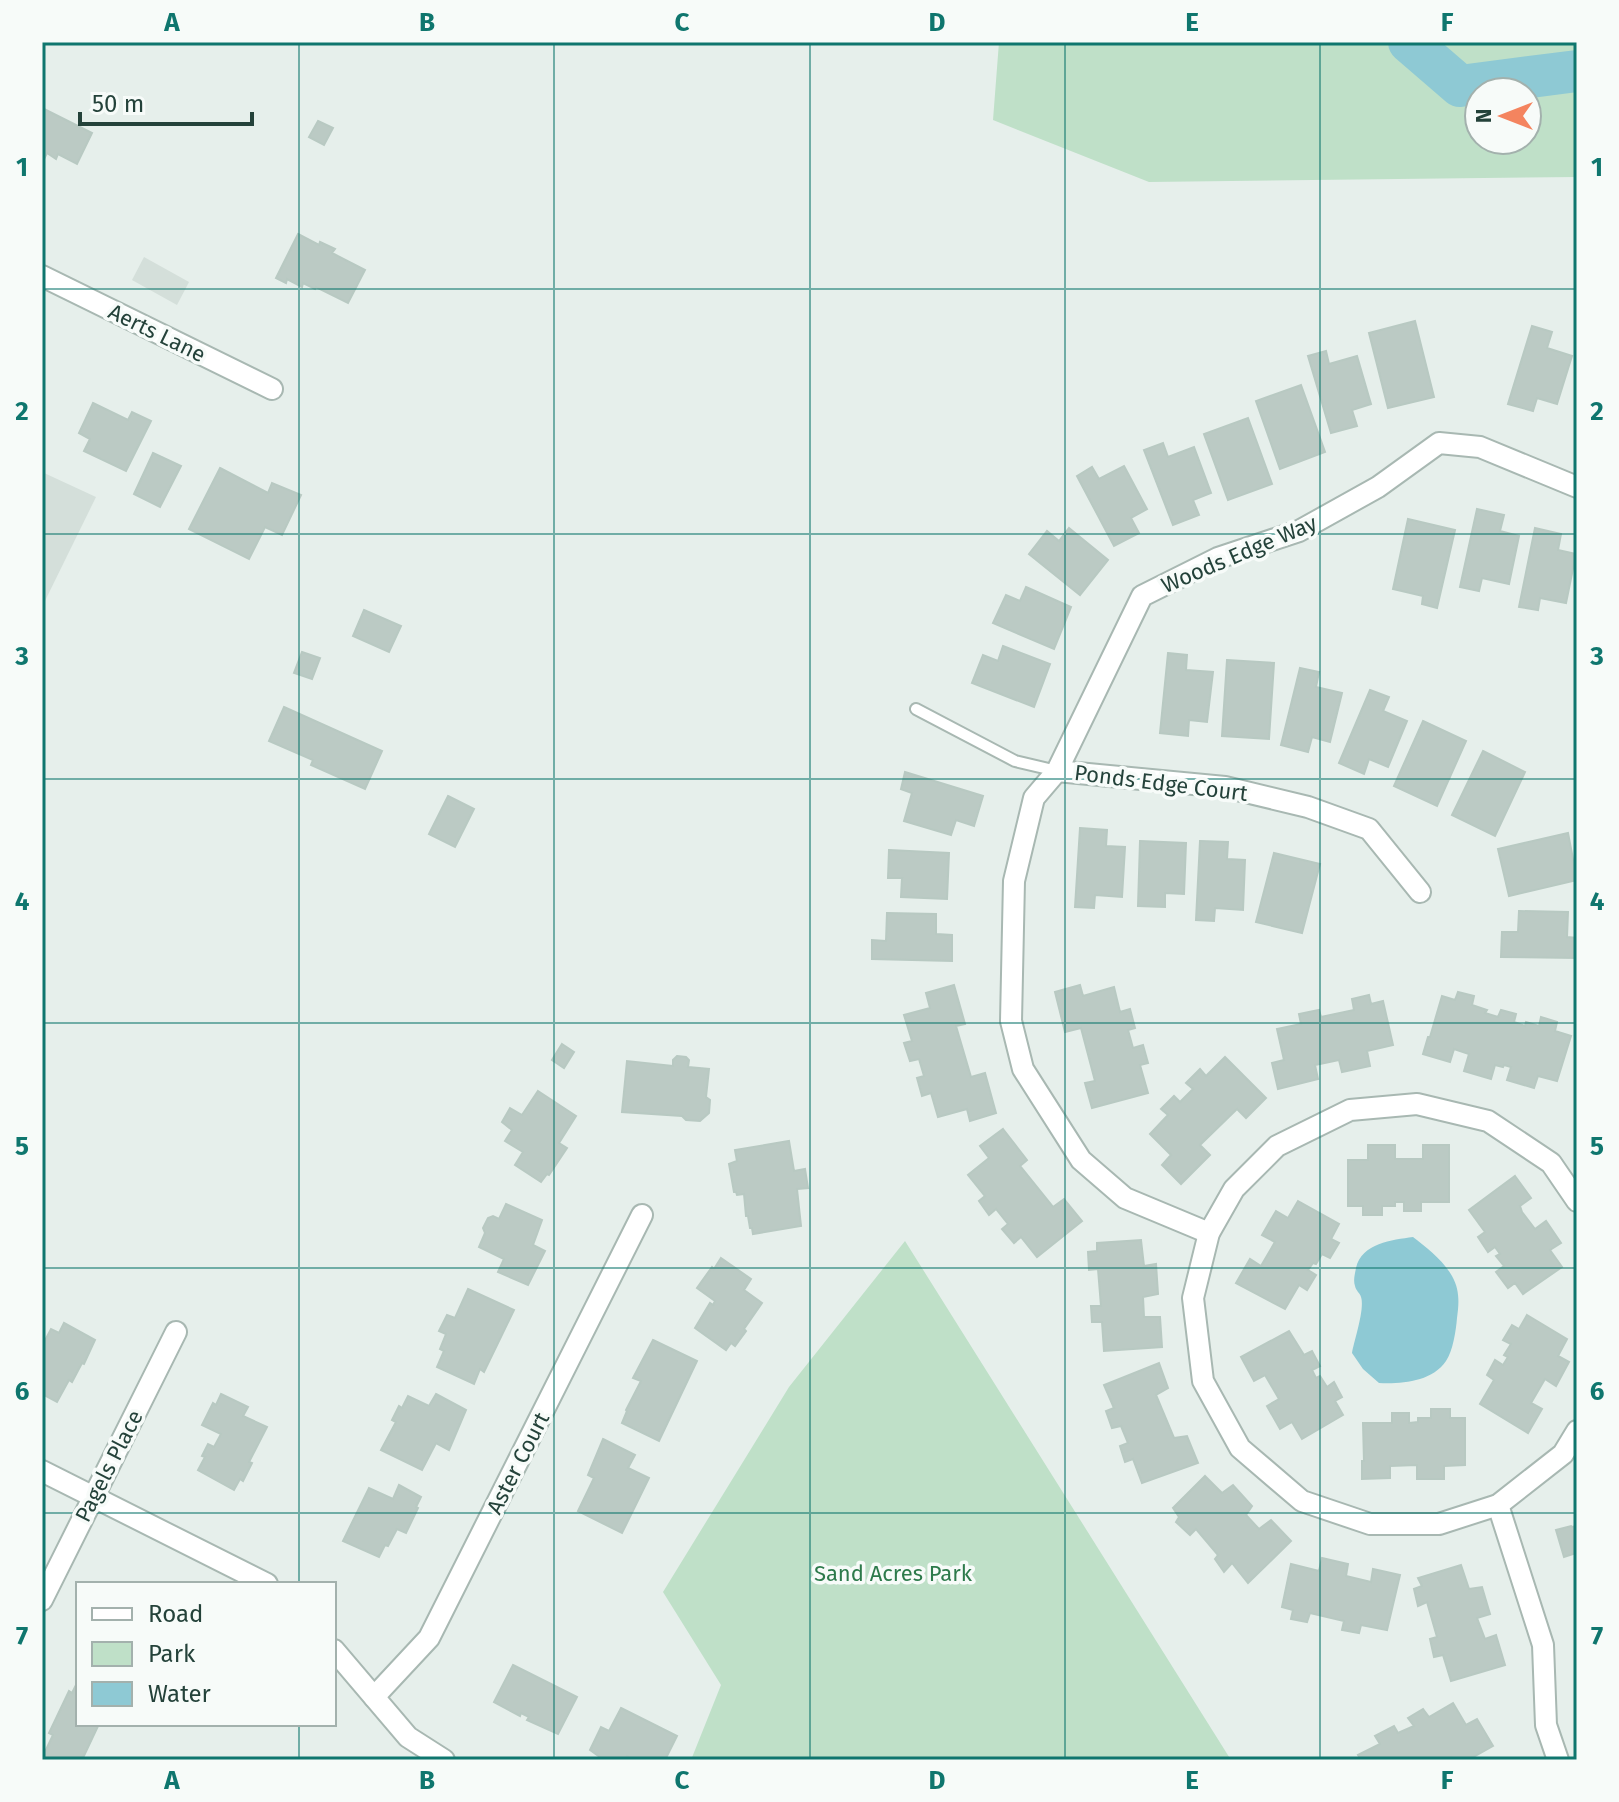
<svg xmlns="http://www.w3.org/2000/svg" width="1619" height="1802" viewBox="0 0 1619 1802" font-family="'Fira Sans',sans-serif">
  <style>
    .built { fill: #d4dfda }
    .green { fill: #bfe0c8; fill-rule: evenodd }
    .water { fill: #8ec9d4 }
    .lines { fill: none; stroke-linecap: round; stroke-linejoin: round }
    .river { stroke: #8ec9d4; stroke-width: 42 }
    .building { fill: #bbcac4; stroke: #b8c9c2; stroke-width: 2 }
    .service-casing { stroke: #a8b8b2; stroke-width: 14 }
    .minor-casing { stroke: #a8b8b2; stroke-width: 24 }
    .service { stroke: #fff; stroke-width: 10 }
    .minor { stroke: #fff; stroke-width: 20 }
    .grid { fill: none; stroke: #0f766e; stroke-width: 2; stroke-opacity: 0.55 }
    .labels { text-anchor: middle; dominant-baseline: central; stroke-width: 7; stroke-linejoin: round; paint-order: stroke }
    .street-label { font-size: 22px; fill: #24423a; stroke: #f7fbf9 }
    .park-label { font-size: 22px; fill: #2d7a4b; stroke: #f7fbf9 }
    .neatline { fill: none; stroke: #0f766e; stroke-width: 3 }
    .grid-label { font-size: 26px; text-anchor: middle; font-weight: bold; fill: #0f766e }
  </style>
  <rect width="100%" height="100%" fill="#e6efeb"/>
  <g class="built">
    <polygon points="144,257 189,282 177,305 132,280"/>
    <polygon points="42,472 96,497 42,607"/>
  </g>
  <g class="green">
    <path d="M 999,42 L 1577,42 L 1577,177 L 1149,182 L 993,120 ZM 1479,92 L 1527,92 L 1527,140 L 1479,140 Z"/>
    <polygon points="905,1241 1231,1760 691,1760 721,1685 663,1592 789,1387"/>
  </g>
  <path class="water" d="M 1413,1237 C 1427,1248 1443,1260 1452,1276 C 1460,1290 1459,1304 1457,1318 C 1456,1330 1453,1351 1446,1361 C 1432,1382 1401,1384 1379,1383 L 1363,1369 L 1352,1353 C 1354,1341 1365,1309 1361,1297 C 1360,1293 1356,1291 1355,1286 C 1353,1280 1355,1274 1356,1268 C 1362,1243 1392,1240 1413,1237 Z"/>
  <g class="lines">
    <polyline class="river" points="1409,42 1460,86 1577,71"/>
  </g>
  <g class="building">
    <polygon points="42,108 92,133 77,164 58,154 56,159 47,153 42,163"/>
    <polygon points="318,121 333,128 324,145 309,137"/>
    <polygon points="298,234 319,245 320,242 335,249 332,253 365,270 348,303 316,287 315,289 303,283 302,287 287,279 286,283 276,278"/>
    <polygon points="1415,321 1434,397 1388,408 1369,333"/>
    <polygon points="1532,326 1552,332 1547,348 1572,356 1557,404 1537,398 1533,411 1508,404"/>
    <polygon points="1326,351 1329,364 1357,356 1371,404 1352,410 1357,426 1331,433 1308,356"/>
    <polygon points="1301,385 1325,452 1280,469 1256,401"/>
    <polygon points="93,403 128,420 132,412 151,421 126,471 84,451 90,439 79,433"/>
    <polygon points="1248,418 1272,484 1228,500 1204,434"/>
    <polygon points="1163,443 1168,457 1194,447 1211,493 1193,500 1199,515 1173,525 1144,450"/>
    <polygon points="153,453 181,466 160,507 134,494"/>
    <polygon points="1124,466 1147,509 1131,518 1139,533 1114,546 1077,476 1092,467 1099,479"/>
    <polygon points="220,468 268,493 272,483 301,495 282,535 265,527 249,559 189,529"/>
    <polygon points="1477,509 1504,515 1500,531 1519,536 1509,584 1482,578 1479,591 1460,587"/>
    <polygon points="1408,519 1455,530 1437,608 1422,604 1423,596 1393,589"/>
    <polygon points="1069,528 1108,560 1080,595 1029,554 1047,531 1059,541"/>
    <polygon points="1535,528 1561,534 1558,550 1576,554 1566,603 1540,598 1538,610 1519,607"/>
    <polygon points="1026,587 1071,607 1054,649 993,623 1006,595 1020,601"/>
    <polygon points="364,610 401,626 389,652 353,636"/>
    <polygon points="1003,646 1050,664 1034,707 972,683 983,655 998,661"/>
    <polygon points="302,652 320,658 312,679 294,673"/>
    <polygon points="1168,653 1187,655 1186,670 1213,672 1207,722 1189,720 1188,736 1160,733"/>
    <polygon points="1227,660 1274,663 1269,739 1222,736"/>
    <polygon points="1300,668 1319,672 1316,687 1342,693 1330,742 1312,737 1308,752 1281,745"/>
    <polygon points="1370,690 1389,697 1383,711 1407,721 1388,767 1369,759 1364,774 1339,763"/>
    <polygon points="284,707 382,751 365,789 311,765 313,760 269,741"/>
    <polygon points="1423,721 1466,741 1437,806 1394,786"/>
    <polygon points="1483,751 1525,772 1495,836 1452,815"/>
    <polygon points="905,772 983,796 974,826 956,820 951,835 904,821 912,793 901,789"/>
    <polygon points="448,796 474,809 455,847 429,834"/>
    <polygon points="1080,828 1107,830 1106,846 1125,847 1122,897 1095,895 1094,908 1075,907"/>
    <polygon points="1568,833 1577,880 1509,896 1498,849"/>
    <polygon points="1140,841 1186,843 1184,894 1165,893 1165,907 1138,906"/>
    <polygon points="1200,841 1228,842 1227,859 1245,860 1243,910 1215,908 1214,921 1196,920"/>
    <polygon points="889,850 949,853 947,899 901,897 902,878 888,878"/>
    <polygon points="1274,853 1320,864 1302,933 1256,922"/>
    <polygon points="1519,911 1568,912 1567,937 1577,938 1577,958 1501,957 1502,932 1518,932"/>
    <polygon points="887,913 936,914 936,934 952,935 952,961 872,959 872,940 886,941"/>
    <polygon points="954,985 965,1024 956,1026 971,1077 985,1073 996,1113 970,1121 967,1109 938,1117 931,1093 922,1096 917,1078 924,1076 919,1059 910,1061 904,1043 912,1041 904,1015 930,1008 926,993"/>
    <polygon points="1080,985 1083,996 1114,987 1120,1012 1130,1009 1135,1028 1128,1030 1133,1048 1143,1045 1148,1063 1140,1065 1148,1093 1092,1108 1085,1083 1095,1081 1081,1028 1065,1032 1055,992"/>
    <polygon points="1458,992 1474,996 1472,1005 1487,1010 1485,1013 1498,1017 1501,1010 1516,1014 1514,1022 1525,1026 1526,1022 1539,1026 1541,1017 1557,1022 1555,1031 1571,1036 1557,1081 1538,1076 1534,1088 1507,1080 1511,1067 1504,1065 1503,1067 1495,1065 1491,1079 1464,1071 1469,1054 1454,1049 1450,1062 1423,1054 1428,1037 1430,1037 1442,996 1455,1000"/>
    <polygon points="1369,995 1371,1004 1383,1001 1393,1045 1367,1051 1370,1066 1342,1072 1339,1060 1315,1065 1318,1079 1278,1089 1272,1063 1284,1060 1277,1029 1301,1024 1299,1014 1319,1010 1321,1017 1354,1010 1352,999"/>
    <polygon points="562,1044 574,1052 564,1068 552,1060"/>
    <polygon points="677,1056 686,1057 689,1060 688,1067 709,1069 706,1097 710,1100 709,1113 700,1121 686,1120 682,1116 622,1112 627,1061 673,1066 673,1060"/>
    <polygon points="1225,1057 1266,1098 1246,1118 1237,1109 1200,1145 1210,1155 1181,1184 1162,1165 1171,1155 1150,1134 1168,1115 1161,1109 1174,1096 1180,1102 1193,1089 1186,1083 1200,1069 1206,1076"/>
    <polygon points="538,1091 576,1116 559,1143 567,1148 549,1175 547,1174 541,1182 515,1165 523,1152 505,1141 512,1130 502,1122 510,1108 522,1115"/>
    <polygon points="1003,1129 1027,1160 1020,1166 1053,1207 1064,1199 1082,1221 1037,1257 1021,1237 1014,1243 1002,1229 1008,1224 996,1209 989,1215 979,1201 985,1196 968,1175 989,1158 980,1146"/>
    <polygon points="789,1141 794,1171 805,1169 808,1188 797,1189 801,1226 753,1234 752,1228 750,1228 748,1216 746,1216 744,1194 737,1195 736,1192 734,1192 729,1164 737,1161 735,1150"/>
    <polygon points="1368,1145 1395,1145 1395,1159 1423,1159 1423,1145 1449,1145 1449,1202 1421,1202 1421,1211 1404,1211 1404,1202 1395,1202 1395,1206 1382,1206 1382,1215 1363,1215 1363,1206 1348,1206 1348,1160 1368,1160"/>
    <polygon points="1515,1176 1531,1198 1520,1206 1522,1212 1535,1229 1546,1221 1561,1243 1550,1250 1562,1267 1523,1294 1515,1283 1508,1288 1496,1272 1504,1266 1496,1256 1500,1254 1495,1247 1488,1252 1478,1237 1485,1232 1469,1210"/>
    <polygon points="1298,1201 1339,1224 1331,1239 1339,1243 1330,1258 1322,1254 1316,1264 1313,1263 1308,1270 1316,1275 1307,1290 1299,1285 1285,1309 1236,1283 1250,1259 1261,1266 1275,1242 1262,1235 1276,1211 1288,1218"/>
    <polygon points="506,1204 542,1220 533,1245 545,1251 528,1285 498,1272 504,1259 479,1247 485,1233 483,1228 488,1218 493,1216 499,1219"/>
    <polygon points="1141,1240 1144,1266 1156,1264 1158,1294 1143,1297 1144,1317 1160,1317 1162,1347 1104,1351 1102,1322 1092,1322 1091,1306 1101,1306 1098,1269 1089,1270 1088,1252 1097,1251 1097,1243"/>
    <polygon points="721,1258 751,1279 744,1290 762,1303 744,1329 746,1331 735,1346 731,1343 726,1350 695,1328 710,1303 713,1305 715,1301 697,1288 712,1267 714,1269"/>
    <polygon points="468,1289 514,1310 484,1372 480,1369 474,1384 437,1367 444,1351 440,1349 446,1334 439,1331 447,1315 455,1318"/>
    <polygon points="1527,1315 1567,1339 1558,1356 1569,1362 1556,1386 1545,1379 1531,1403 1542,1409 1528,1433 1480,1404 1494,1380 1487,1375 1495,1360 1503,1365 1508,1357 1504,1355 1511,1344 1503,1340 1512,1325 1519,1329"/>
    <polygon points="64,1323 95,1340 84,1364 82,1363 72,1382 69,1380 57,1402 42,1394 42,1346 51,1329 59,1333"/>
    <polygon points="1289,1331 1304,1355 1312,1351 1320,1366 1312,1370 1316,1378 1320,1376 1327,1387 1334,1382 1342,1397 1335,1401 1343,1415 1302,1439 1292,1422 1280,1429 1267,1406 1279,1399 1265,1375 1254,1381 1241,1357"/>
    <polygon points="653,1340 697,1361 659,1441 622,1423 627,1411 626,1410 641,1381 633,1378"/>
    <polygon points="1159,1363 1168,1388 1156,1395 1174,1438 1187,1436 1198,1463 1142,1483 1133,1459 1125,1462 1120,1446 1128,1443 1121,1426 1112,1428 1106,1411 1114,1408 1104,1385"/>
    <polygon points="221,1394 248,1407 243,1416 267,1427 249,1462 252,1463 243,1481 240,1479 234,1490 198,1470 205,1457 202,1456 208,1444 214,1447 221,1434 202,1425 213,1403 216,1405"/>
    <polygon points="436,1394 466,1410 449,1450 436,1443 422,1470 381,1450 396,1422 392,1420 399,1406 402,1408 408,1396 429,1406"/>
    <polygon points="1431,1409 1450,1409 1450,1418 1465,1418 1465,1465 1444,1466 1444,1479 1417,1479 1417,1465 1390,1466 1390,1478 1362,1479 1362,1461 1364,1461 1363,1423 1392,1423 1392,1413 1409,1413 1409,1423 1418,1422 1418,1418 1431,1418"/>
    <polygon points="603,1439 635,1455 628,1468 649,1478 622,1533 578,1511 594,1478 588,1475"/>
    <polygon points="1205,1476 1222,1493 1233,1485 1252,1506 1246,1515 1259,1529 1271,1520 1291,1541 1248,1583 1232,1563 1224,1572 1215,1559 1218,1555 1196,1529 1190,1535 1176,1522 1179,1517 1173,1508"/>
    <polygon points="399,1485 421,1497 416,1507 418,1508 406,1533 397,1529 388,1546 385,1545 379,1557 343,1541 369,1488 393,1499"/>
    <polygon points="1571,1526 1572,1527 1577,1526 1577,1557 1576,1553 1564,1557 1556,1530"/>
    <polygon points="1322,1558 1348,1564 1346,1576 1371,1582 1373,1569 1400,1575 1387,1630 1361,1625 1359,1633 1342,1630 1344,1621 1310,1613 1307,1622 1291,1619 1293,1610 1282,1607 1291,1564 1319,1571"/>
    <polygon points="1461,1565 1469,1589 1482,1587 1490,1614 1477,1618 1485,1639 1496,1635 1505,1665 1451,1681 1443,1655 1434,1657 1430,1639 1437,1637 1427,1602 1418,1606 1414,1589 1422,1586 1418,1578"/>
    <polygon points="513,1665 577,1697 558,1734 527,1720 529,1717 521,1713 520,1716 494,1702"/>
    <polygon points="77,1683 78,1724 99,1724 82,1760 43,1760 42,1758 53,1735 49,1733 69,1691 72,1693"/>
    <polygon points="1453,1703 1466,1725 1477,1719 1493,1746 1468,1760 1453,1760 1451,1757 1445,1760 1361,1760 1358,1755 1380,1744 1375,1736 1394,1726 1398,1733 1414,1726 1408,1718 1423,1709 1429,1717"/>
    <polygon points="621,1708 677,1736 665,1760 634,1760 627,1756 626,1760 604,1760 590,1750 601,1727 609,1731"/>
  </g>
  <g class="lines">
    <g class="service-casing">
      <polyline id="service" points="916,709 1015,761 1057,771"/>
    </g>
    <g class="minor-casing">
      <g id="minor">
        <polyline points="42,276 272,389"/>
        <polyline points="1057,771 1225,787 1308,807 1369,829 1420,892"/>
        <polyline points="1577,1201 1551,1163 1488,1121 1417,1104 1350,1110 1277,1146 1234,1189 1209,1233 1193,1298 1203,1381 1240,1448 1302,1501 1370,1524 1439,1524 1498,1505 1563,1454 1577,1431"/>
        <polyline points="1209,1233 1125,1198 1081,1160 1023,1069 1011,1021 1014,881 1034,798 1057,771 1142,596 1218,558 1299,531 1378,487 1439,443 1480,447 1577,487"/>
        <polyline points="42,1471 267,1584"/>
        <polyline points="1498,1505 1543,1645 1546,1725 1558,1760"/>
        <polyline points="42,1600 176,1332"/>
        <polyline points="334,1650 408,1737 444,1760"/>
        <polyline points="374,1697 429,1638 642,1215"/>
      </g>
    </g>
    <use href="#service" class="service"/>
    <use href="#minor" class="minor"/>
  </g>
  <path class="grid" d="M 299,42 L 299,1584M 554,42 L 554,1760M 810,42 L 810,1760M 1065,42 L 1065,1760M 1320,42 L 1320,1760M 42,289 L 1577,289M 42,534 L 1577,534M 42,779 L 1577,779M 42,1023 L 1577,1023M 42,1268 L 1577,1268M 42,1513 L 1577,1513M 299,1724 L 299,1760"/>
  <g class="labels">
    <g class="street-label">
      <text transform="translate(157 333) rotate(26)">Aerts Lane</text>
      <text transform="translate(1239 554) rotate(-23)">Woods Edge Way</text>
      <text transform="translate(1161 783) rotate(7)">Ponds Edge Court</text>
      <text transform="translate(518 1463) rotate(-63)">Aster Court</text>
      <text transform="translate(109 1466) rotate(-63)">Pagels Place</text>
    </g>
    <g class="park-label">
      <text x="893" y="1573">Sand Acres Park</text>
    </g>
  </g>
  <rect width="1619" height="1802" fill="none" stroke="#f7fbf9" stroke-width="88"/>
  <rect x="76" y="1582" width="260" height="144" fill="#f7fbf9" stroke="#a3b1ad" stroke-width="2"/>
  <rect x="92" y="1608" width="40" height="12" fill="#ffffff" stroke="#a3b1ad" stroke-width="2"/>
  <text x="148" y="1622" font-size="24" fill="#24423a">Road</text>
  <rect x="92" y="1642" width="40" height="24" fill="#bfe0c8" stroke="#a3b1ad" stroke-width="2"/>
  <text x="148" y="1662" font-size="24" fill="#24423a">Park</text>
  <rect x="92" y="1682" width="40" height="24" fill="#8ec9d4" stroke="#a3b1ad" stroke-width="2"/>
  <text x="148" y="1702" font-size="24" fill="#24423a">Water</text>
  <g transform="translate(1503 116) rotate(270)"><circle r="38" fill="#f7fbf9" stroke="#a3b1ad" stroke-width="2"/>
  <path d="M0-6L14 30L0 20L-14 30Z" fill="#f4845f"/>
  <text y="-12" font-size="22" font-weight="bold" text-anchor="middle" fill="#24423a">N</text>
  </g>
  <path d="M80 112v12h172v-12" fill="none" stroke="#24423a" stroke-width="4"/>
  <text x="92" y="112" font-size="24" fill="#24423a" stroke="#f7fbf9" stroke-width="6" paint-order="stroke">50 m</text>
  <rect x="44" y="44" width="1531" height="1714" class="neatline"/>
  <g class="grid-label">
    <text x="172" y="31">A</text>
    <text x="427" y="31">B</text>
    <text x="682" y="31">C</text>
    <text x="937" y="31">D</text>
    <text x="1192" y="31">E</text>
    <text x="1447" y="31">F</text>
    <text x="22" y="176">1</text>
    <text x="1597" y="176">1</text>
    <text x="22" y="420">2</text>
    <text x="1597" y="420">2</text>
    <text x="22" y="665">3</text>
    <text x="1597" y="665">3</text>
    <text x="22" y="910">4</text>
    <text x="1597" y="910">4</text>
    <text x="22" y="1155">5</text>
    <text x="1597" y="1155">5</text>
    <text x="22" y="1400">6</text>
    <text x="1597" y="1400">6</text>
    <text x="22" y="1645">7</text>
    <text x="1597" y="1645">7</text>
    <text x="172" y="1789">A</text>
    <text x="427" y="1789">B</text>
    <text x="682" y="1789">C</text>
    <text x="937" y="1789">D</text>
    <text x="1192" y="1789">E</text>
    <text x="1447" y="1789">F</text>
  </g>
</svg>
